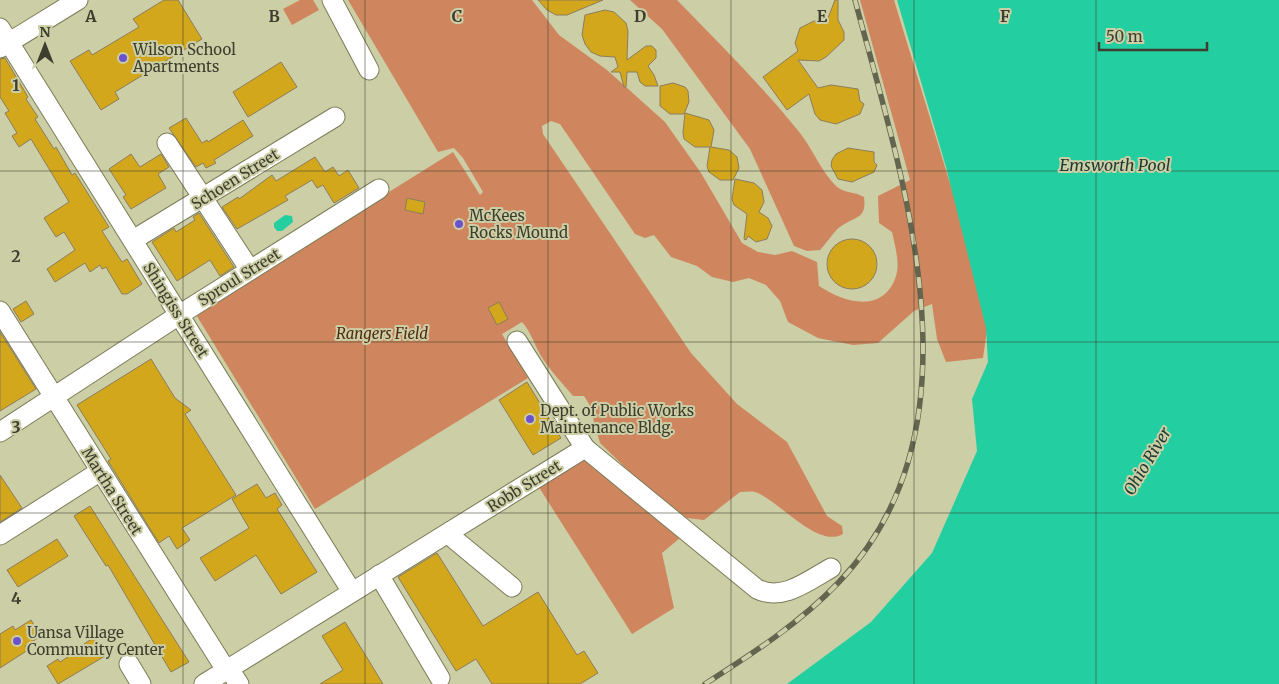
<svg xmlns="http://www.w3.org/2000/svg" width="1279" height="684" viewBox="0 0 1279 684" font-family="Merriweather,serif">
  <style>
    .green { fill: #cf865e }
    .water { fill: #23cfa1 }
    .building { fill: #d3a71c; stroke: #8b7d5b }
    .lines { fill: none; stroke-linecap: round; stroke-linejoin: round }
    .minor-casing { stroke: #7b7c57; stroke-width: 21 }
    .minor { stroke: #fff; stroke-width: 19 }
    .rail-casing { stroke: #63654e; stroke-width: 5.5 }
    .rail { stroke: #cccea6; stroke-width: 4; stroke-dasharray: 11; stroke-linecap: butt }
    .grid { fill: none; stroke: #3d3e2e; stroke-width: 1; stroke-opacity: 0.55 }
    .poi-dot { fill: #6c52cc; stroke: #cccea6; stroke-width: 2 }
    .labels { text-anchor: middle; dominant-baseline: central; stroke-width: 4; stroke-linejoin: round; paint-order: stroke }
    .poi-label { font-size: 15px; fill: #3d3e2e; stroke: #cccea6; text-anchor: start }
    .street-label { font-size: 15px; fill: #3d3e2e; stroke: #cccea6 }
    .park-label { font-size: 15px; font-style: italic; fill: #532a12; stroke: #cccea6 }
    .water-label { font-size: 16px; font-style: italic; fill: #223b32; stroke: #cccea6 }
    .grid-label { font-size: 16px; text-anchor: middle; font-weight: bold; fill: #3d3e2e; stroke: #cccea6; stroke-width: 4; stroke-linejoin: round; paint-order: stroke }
  </style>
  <rect width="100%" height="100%" fill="#cccea6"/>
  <g class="green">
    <polygon points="300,0 313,0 319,10 292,25 283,9"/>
    <path d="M 348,0 L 532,0 L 559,35 L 607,70 L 665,122 L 701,173 L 742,243 L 758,252 L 775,255 L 792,251 L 817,262 L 819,286 C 843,302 881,314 895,279 C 901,265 895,246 892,232 L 879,223 L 878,196 L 910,180 L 860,0 L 894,0 L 982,288 L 988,323 L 983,358 L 946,362 L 937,339 L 932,304 L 914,311 L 878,343 L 853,345 L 818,338 L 788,322 L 780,301 L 766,285 L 749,278 L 733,282 L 712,277 L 697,266 L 671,257 L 654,235 L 645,238 L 635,234 L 560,124 L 551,121 L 542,126 L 543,134 L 691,353 L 737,404 L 787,442 L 827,516 L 842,526 L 843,534 C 817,549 779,500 755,492 C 751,491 745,492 740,492 L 704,520 L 687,518 L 635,477 L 600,443 L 589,404 L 584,396 L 573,396 C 562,383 550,370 541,356 C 534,344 531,332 522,322 L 502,334 L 528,378 L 315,509 L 195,313 L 453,152 L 480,195 L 483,192 L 463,158 L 454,148 L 438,152 Z"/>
    <path d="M 630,0 L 677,0 C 719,43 762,86 800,133 C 812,148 820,169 834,184 C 843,194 854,191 864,197 C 867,220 855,216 840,227 C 835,230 826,244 820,250 L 807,251 L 794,246 L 750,149 L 662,29 Z"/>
    <polygon points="585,450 686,533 662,553 674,608 632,634 535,481"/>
  </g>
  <g class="water">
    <polygon points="897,0 1279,0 1279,684 787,684 871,622 932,553 977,451 972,399 988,362 986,328 946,167"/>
    <polygon points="285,215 292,216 293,222 282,231 277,231 274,227 274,223"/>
  </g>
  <g class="building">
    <polygon points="164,0 178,0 202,39 115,92 119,99 101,110 70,61 89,50 92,55 139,27 133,19"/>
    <polygon points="538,0 603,0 567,15 556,15 547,10"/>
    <polygon points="835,0 838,0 838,20 844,32 844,40 826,57 819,61 798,60 818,88 831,85 858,89 860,101 864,104 860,114 836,124 820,120 815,114 809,94 787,110 763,77 798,51 795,43 800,28 814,21 826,23"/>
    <polygon points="605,10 614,12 626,23 628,31 627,60 646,46 652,46 656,50 656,58 648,66 654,75 658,86 645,86 640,82 637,72 627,72 626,87 624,87 620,72 611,72 618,67 615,57 600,56 591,52 585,44 582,35 585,15"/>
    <polygon points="5,58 28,97 26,99 38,117 35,119 54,149 56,147 72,175 75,173 109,227 102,231 122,262 127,259 142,284 127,294 122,294 106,267 102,269 100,265 90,272 85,263 55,282 47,269 75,250 64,232 56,237 44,218 69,202 31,139 19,147 12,136 17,133 5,113 9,111 0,97 0,59"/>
    <polygon points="281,62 297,87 248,117 233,92"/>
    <polygon points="673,83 685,87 688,91 689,102 684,114 670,114 660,106 660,86"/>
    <polygon points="685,113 709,120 714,130 711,147 729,150 737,157 739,168 733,180 720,180 709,172 707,166 710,147 695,147 684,139 683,133"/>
    <polygon points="186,118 202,143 207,140 208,142 243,120 253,136 214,160 216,163 206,168 203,163 196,167 169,128"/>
    <polygon points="848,148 874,152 874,162 877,165 874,172 852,182 838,179 831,166 832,160 836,154"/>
    <polygon points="131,154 140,167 161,154 169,167 158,174 166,188 131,209 123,197 126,195 109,169"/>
    <polygon points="315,157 325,172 333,167 339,176 348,170 359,188 334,203 323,185 317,188 312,180 285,196 288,200 237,229 222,207 238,197 239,199 272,175 276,181"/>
    <polygon points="735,179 754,183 762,190 764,202 759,212 768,218 772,226 767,239 756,242 748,236 746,240 744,239 747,214 734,205 732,199"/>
    <polygon points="407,198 425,202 423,214 405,210"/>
    <polygon points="199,213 234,267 220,276 210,260 177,281 152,242 174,228 176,232 195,220 193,217"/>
    <circle cx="852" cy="264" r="25"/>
    <polygon points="26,301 34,314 21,322 13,309"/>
    <polygon points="499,302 508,319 497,325 488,308"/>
    <polygon points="0,332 36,389 0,411"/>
    <polygon points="151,359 175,398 191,410 185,414 236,495 182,528 190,540 177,549 169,536 159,543 108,461 111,459 77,405"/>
    <polygon points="527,382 561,438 533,455 499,400"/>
    <polygon points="0,475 22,508 0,522"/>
    <polygon points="257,484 266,498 275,493 282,505 277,509 317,572 281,594 256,555 215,581 200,558 249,528 232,499"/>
    <polygon points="90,506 189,662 171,672 108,565 106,566 74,516"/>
    <polygon points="57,539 68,556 18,587 7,570"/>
    <polygon points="437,553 483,626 538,592 577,655 584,651 598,673 580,684 492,684 476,659 456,671 398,577"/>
    <polygon points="31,620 41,636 25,646 28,650 0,668 0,634 13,626 15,630"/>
    <polygon points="345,622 366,656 383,684 320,684 343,670 322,636"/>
    <polygon points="93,638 105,656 58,684 47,666 58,659 60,662 85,646 84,644"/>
  </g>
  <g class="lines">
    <g class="minor-casing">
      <g id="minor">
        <polyline points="332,0 369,70"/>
        <polyline points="0,28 352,592"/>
        <polyline points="0,48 78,0"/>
        <polyline points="167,143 250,270"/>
        <polyline points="133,240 335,117"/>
        <polyline points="0,311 226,670"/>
        <polyline points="517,341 585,448"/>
        <polyline points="0,432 179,315 379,189"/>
        <polyline points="451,531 454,539 512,587"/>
        <polyline points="0,535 99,472"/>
        <polyline points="379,575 440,678"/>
        <polyline points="129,664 141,684"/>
        <polyline points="229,669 239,684"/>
        <path d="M 204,684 L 585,448 L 757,589 C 783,602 809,580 831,568"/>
      </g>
    </g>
    <use href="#minor" class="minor"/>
    <g class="rail-casing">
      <path id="rail" d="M 705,684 C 752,654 800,623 839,582 C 988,426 903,181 855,0"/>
    </g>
    <use href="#rail" class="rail"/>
  </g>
  <path class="grid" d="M 183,0 L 183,684M 365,0 L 365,684M 548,0 L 548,684M 731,0 L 731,684M 914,0 L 914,684M 1096,0 L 1096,684M 0,171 L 1279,171M 0,342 L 1279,342M 0,513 L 1279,513"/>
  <g class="poi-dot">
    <circle cx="123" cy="58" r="5"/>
    <circle cx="459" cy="224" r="5"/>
    <circle cx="530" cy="419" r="5"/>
    <circle cx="17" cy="641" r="5"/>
  </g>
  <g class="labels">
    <g class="poi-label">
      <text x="133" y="49">Wilson School<tspan x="133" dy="17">Apartments</tspan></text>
      <text x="469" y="215">McKees<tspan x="469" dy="17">Rocks Mound</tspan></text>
      <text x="540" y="410">Dept. of Public Works<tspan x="540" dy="17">Maintenance Bldg.</tspan></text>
      <text x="27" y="632">Uansa Village<tspan x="27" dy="17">Community Center</tspan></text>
    </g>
    <g class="street-label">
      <text transform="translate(235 179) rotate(-32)">Schoen Street</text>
      <text transform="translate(239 277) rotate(-32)">Sproul Street</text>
      <text transform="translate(176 310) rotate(58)">Shingiss Street</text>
      <text transform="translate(524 486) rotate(-32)">Robb Street</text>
      <text transform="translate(112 491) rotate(58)">Martha Street</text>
    </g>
    <g class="park-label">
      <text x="382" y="333">Rangers Field</text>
    </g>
    <g class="water-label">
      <text x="1115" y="165">Emsworth Pool</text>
      <text transform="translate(1147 461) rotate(-59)">Ohio River</text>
    </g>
  </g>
  <g class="grid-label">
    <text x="91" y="22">A</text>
    <text x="274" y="22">B</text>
    <text x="457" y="22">C</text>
    <text x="640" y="22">D</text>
    <text x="822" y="22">E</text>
    <text x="1005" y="22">F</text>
    <text x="16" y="91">1</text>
    <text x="16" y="262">2</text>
    <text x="16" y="433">3</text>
    <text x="16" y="604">4</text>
  </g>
  <g transform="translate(45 45)" stroke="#cccea6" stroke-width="4" paint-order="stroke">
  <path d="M0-4L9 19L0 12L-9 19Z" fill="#3d3e2e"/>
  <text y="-8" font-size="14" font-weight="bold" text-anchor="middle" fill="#3d3e2e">N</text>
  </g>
  <path d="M1099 42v8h108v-8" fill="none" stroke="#3d3e2e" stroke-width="2.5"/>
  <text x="1106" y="42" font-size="15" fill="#3d3e2e" stroke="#cccea6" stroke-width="4" paint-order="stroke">50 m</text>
</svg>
